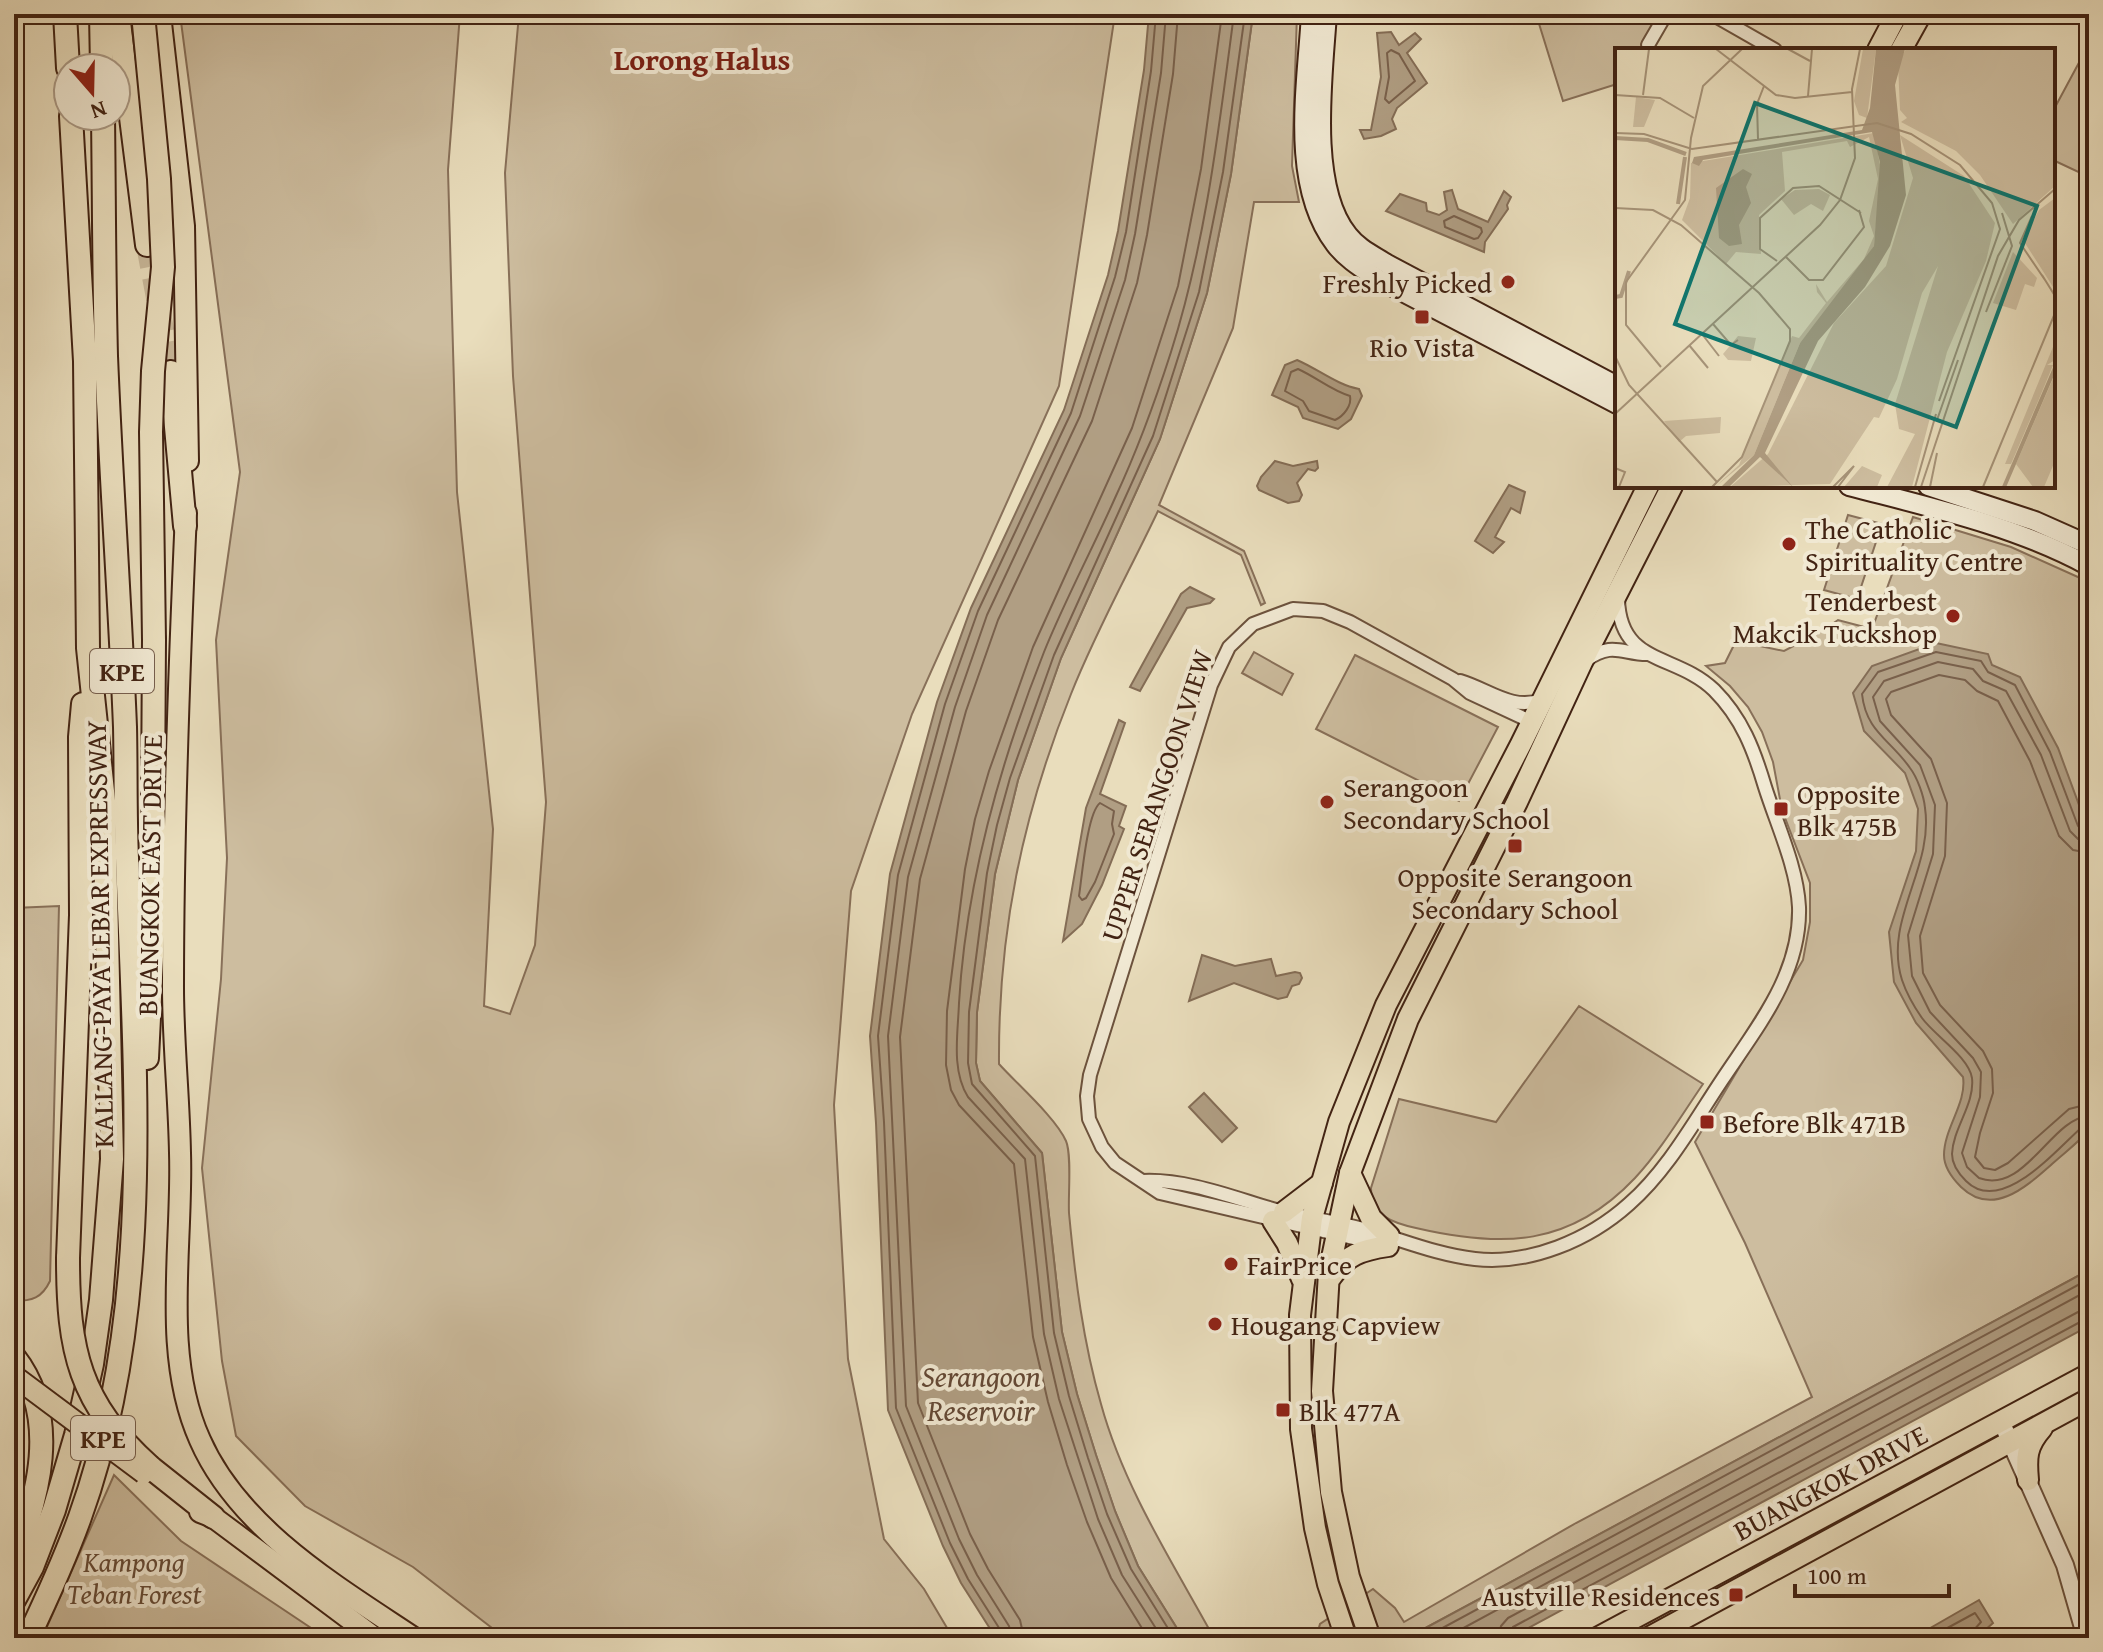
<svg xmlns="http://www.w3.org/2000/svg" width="2103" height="1652" viewBox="0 0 2103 1652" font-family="'Gentium Book Plus',serif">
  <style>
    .green { fill: #cdbd9f; stroke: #887059; stroke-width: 2 }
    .water { fill: #b09e83; stroke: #846d56; stroke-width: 2 }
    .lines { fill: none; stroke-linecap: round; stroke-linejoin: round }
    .shore { stroke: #79604b; stroke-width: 2 }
    .motorway-tunnel { stroke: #c8b89a; stroke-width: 22; stroke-dasharray: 22 11; stroke-linecap: butt }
    .minor-casing { stroke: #6c523d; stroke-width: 16 }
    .tertiary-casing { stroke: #6c523d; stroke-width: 20 }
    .secondary-casing { stroke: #422313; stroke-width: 22 }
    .primary-casing { stroke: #422313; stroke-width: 24 }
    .motorway-casing { stroke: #422313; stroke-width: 26 }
    .minor { stroke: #f1e9d3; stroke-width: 12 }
    .tertiary { stroke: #f1e9d3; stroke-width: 16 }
    .secondary { stroke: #f1e9d3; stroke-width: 18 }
    .primary { stroke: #e9ddbc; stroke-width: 20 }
    .motorway { stroke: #e9ddbc; stroke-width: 22 }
    .primary-bridge-casing { stroke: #422313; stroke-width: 24; stroke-linecap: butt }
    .motorway-bridge-casing { stroke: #422313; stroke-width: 26; stroke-linecap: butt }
    .primary-bridge { stroke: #e9ddbc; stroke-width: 20 }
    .motorway-bridge { stroke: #e9ddbc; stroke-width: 22 }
    .poi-dot { fill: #8f2418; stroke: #f1e9d3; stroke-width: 3 }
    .labels { text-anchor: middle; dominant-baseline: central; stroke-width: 8; stroke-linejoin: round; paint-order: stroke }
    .shield { fill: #f1e9d3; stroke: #765e4d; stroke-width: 2 }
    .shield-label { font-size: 26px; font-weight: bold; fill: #422313 }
    .poi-label { font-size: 28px; fill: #422313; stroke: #f1e9d3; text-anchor: start }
    .street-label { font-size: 28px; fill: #422313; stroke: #f1e9d3 }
    .park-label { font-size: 28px; font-style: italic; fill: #654a36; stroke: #f1e9d3 }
    .neighbourhood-label { font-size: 30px; font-weight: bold; fill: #7a1f14; stroke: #f1e9d3 }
    .water-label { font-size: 30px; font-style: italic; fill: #634835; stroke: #f1e9d3 }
    .inset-river { fill: none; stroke: #b09e83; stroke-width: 4 }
    .inset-road { fill: none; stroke: #a69378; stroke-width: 2 }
    .view { fill: #0f766e; fill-opacity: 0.15; stroke: #0f766e; stroke-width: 4 }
    .inset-edge { fill: none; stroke: #422313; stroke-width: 4 }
  </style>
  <rect width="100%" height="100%" fill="#e9ddbc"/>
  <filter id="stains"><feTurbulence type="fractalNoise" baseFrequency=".0025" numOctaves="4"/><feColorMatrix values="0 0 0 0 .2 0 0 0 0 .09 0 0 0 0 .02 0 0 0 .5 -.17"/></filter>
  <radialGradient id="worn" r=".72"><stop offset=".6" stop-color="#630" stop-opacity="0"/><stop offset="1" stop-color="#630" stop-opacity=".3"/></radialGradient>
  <g class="green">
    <polygon points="180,14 460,14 448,170 457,492 493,829 484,1006 510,1014 535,945 546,802 513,376 505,173 519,14 1115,14 1059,386 912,714 851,891 834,1105 848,1359 884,1539 924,1589 953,1638 505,1638 413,1567 305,1506 236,1436 222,1361 202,1168 221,979 227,858 216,640 240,472"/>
    <path d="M 1253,14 L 1297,14 L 1292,166 L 1299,202 L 1254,202 L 1233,328 L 1159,505 L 1244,551 L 1265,603 L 1261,605 L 1241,555 L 1158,511 C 1129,572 1096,631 1071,694 C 1022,816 998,933 999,1064 C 1017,1084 1056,1118 1066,1141 C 1072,1155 1068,1195 1069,1213 C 1075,1277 1083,1342 1101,1404 C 1124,1488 1173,1563 1214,1638 L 1183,1638 L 1138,1566 L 1115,1511 L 1096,1455 L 1077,1394 L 1062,1332 L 1042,1153 L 980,1081 L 976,1063 L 977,1012 L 995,874 L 1018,780 L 1061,658 L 1160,439 L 1207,293 L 1231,174 Z"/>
    <polygon points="1536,14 1661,14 1650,50 1617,50 1617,84 1563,101"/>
    <polygon points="2089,44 2089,177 2053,160 2053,111"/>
    <polygon points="1848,515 1882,524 1857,599 1824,590"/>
    <polygon points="1913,517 2011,547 2089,582 2089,1270 1407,1638 1316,1638 1320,1624 1373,1589 1395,1608 1404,1622 1576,1523 1812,1397 1745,1243 1695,1142 1803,960 1810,922 1810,883 1782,810 1773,762 1762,732 1748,707 1730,686 1706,666 1725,663 1736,641 1784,651 1819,633 1838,620 1872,629"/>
    <polygon points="1254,652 1293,674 1282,695 1242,673"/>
    <polygon points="1355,655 1498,727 1459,801 1316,729"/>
    <path d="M 59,906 L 50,1281 C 42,1298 32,1301 14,1301 L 14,908 Z"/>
    <path d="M 1579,1006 L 1703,1084 C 1681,1116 1661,1150 1635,1178 C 1570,1247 1502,1248 1416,1228 C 1393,1223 1371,1216 1371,1188 L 1399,1099 L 1496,1122 Z"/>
    <polygon points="114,1475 181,1541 326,1638 42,1638"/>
  </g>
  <g class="water">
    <polygon points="1149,14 1253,14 1231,174 1207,293 1160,439 1061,658 1018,780 995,874 977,1012 976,1063 980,1081 1042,1153 1062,1332 1077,1394 1096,1455 1115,1511 1138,1566 1183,1638 996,1638 961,1583 943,1546 888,1410 876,1123 870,1036 890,874 937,702 971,608 1064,410 1108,275 1118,231 1144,70"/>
    <polygon points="1391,32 1399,45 1415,33 1421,39 1407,53 1427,83 1397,108 1392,119 1396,129 1381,136 1364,139 1360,130 1371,130 1381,77 1377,33"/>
    <polygon points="1452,190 1458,209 1488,222 1504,191 1511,197 1507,205 1508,209 1485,242 1484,252 1386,211 1400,194 1426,203 1427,211 1439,215 1447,210 1444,192"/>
    <path d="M 1297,360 C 1318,369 1337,385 1359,389 L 1362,396 L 1351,419 L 1338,429 L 1303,418 L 1298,407 L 1272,395 L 1285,365 Z"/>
    <polygon points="1275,461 1293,466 1317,461 1318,468 1315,471 1308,469 1297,483 1302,495 1299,501 1288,503 1259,490 1257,486 1261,477"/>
    <polygon points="1509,485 1525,492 1520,513 1511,508 1495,537 1504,542 1493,553 1475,541"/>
    <polygon points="1190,587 1214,599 1210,603 1187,608 1140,691 1130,687 1181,594"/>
    <path d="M 1936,643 L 1988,654 L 1992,665 L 2020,677 L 2058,748 L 2089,832 L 2089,1130 C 2078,1143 2064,1153 2052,1164 C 2027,1186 1993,1218 1961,1187 C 1953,1179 1944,1167 1944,1155 C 1944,1128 1967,1103 1963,1077 L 1916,1023 L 1894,982 L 1889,932 L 1916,851 L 1918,809 L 1905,773 L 1864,731 L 1853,693 L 1872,666 Z"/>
    <polygon points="1119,720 1125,723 1100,794 1126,806 1119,826 1124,829 1102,885 1082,924 1063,941 1086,808"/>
    <polygon points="1202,955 1235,966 1271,959 1276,976 1295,972 1300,973 1302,978 1299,984 1292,986 1287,997 1278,999 1234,983 1189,1001"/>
    <polygon points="1204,1093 1237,1128 1222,1142 1189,1107"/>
    <polygon points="2089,1270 2089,1326 1510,1638 1407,1638"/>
    <polygon points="1979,1600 1993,1623 1976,1638 1913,1638"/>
  </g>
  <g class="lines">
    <g class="shore">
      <polygon points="1391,50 1399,54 1415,81 1389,103 1385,99 1389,77 1387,53"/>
      <polygon points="1454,216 1481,228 1482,232 1478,238 1474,239 1445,227 1444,221"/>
      <path d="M 1298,369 C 1316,377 1332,391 1350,396 C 1352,405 1344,416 1335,420 L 1309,411 L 1303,401 L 1285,391 L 1291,372 Z"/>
      <path d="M 1100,803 L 1114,811 L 1112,824 L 1114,834 L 1095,882 L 1086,898 L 1082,900 L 1079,896 C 1082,877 1087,813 1100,803 Z"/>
      <path d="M 2089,831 L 2078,826 L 2050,752 L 2015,685 L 1988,672 L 1981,661 L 1936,652 L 1878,672 L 1862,694 C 1866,732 1891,740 1910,768 C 1917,777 1924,796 1925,808 C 1934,868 1883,920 1902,980 C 1906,992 1915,1008 1922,1018 C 1934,1035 1969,1057 1972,1078 C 1975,1104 1953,1128 1952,1154 C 1952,1164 1959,1174 1966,1181 C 2001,1216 2055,1151 2081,1128 L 2089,1126"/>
      <path d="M 2089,841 L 2078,839 L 2070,831 L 2041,755 L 2006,691 L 1983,681 L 1973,669 L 1938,662 L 1884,681 L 1873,697 L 1880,721 L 1920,765 L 1935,805 L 1933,854 L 1908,935 L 1912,976 L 1930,1012 L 1973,1058 L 1981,1072 L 1980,1097 L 1962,1153 L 1967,1167 L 1979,1178 C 2025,1195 2051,1118 2089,1116"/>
      <polyline points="2089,853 2073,850 2059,836 2030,761 1998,701 1977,691 1965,680 1939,675 1891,692 1886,699 1891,715 1931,759 1947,803 1945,856 1920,936 1923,973 1940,1005 1983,1051 1992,1069 1993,1093 1980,1133 1975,1157 1984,1168 1995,1170 2008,1163 2069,1109 2089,1104"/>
      <polyline points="1002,1638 1001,1631 968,1579 950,1543 896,1408 884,1122 878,1036 898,875 945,704 978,611 1071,413 1115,277 1126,232 1151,71 1156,14"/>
      <polyline points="1012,1638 1009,1626 977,1575 959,1539 906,1406 888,1036 908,877 955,707 987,615 1080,416 1125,280 1135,234 1161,73 1166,14"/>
      <polyline points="1024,1638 1020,1620 988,1569 970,1534 918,1403 900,1037 920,879 966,711 998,620 1092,421 1137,283 1147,235 1173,74 1178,14"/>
      <polyline points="1148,1638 1111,1578 1087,1522 1067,1465 1048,1402 1033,1337 1014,1164 959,1105 951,1090 946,1065 947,1011 965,869 975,819 989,771 1033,647 1132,428 1178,286 1201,169 1222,14"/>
      <path d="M 1162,1638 L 1122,1575 L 1098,1519 L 1059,1399 L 1044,1334 L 1025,1159 L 968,1097 C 951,1070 958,1033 959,1003 C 966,882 1000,763 1044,652 C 1065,600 1092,550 1115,498 C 1137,451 1155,402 1171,352 C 1206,242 1219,127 1234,14"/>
      <polyline points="1174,1638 1131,1569 1107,1514 1088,1458 1069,1396 1054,1333 1035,1156 972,1084 968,1063 969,1012 987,873 997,825 1010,778 1054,655 1153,436 1199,292 1223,172 1245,14"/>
      <polyline points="1424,1638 2089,1279"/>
      <polyline points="1445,1638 2089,1290"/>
      <polyline points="1498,1638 1501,1626 1508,1618 2078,1312 2089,1310"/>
      <polyline points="1508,1638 1513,1627 2082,1321 2089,1320"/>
      <polyline points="1929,1638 1975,1613 1981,1622 1973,1631 1972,1638"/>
    </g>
    <polyline class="motorway-tunnel" points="147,245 171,372"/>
    <g class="minor-casing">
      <g id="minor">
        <polyline points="1712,14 1775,50"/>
        <polyline points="1648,45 1666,14"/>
        <path d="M 1586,660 C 1613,641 1622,654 1647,654"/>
        <path d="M 1460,681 C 1490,690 1511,711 1543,700"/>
        <path d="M 1143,1181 C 1187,1179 1234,1198 1276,1210 C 1306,1218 1337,1222 1367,1230 C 1402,1240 1438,1255 1475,1259 C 1530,1265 1589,1240 1629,1204 C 1667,1171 1694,1122 1722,1080 C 1757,1027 1801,974 1799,907 C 1797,867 1777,825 1765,787 C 1754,750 1742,718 1714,690 C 1676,653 1620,666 1618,599"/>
        <polyline points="1379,1244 1160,1193 1115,1163 1102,1147 1089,1119 1087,1096 1090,1075 1211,685 1229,647 1253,624 1293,609 1323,611 1350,622 1453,679 1470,693 1532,722 1536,720"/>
      </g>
    </g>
    <g class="tertiary-casing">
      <polyline id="tertiary" points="2001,1421 2065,1565 2086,1638"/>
    </g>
    <g class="secondary-casing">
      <g id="secondary">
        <path d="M 1311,14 C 1307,85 1289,184 1335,244 C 1346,259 1363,269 1378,279 L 1617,404"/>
        <path d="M 1327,14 C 1323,75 1308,186 1348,235 C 1358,248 1373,255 1387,264 L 1617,386"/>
        <path d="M 1849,486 C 1929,507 2016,526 2089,566"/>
        <polyline points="1928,486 2035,521 2089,545"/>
      </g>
    </g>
    <g class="primary-casing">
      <g id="primary">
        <polyline points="160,14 184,226 188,461"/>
        <polyline points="1878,50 1897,14"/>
        <polyline points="1901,50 1921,14"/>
        <path d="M 186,513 C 179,670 173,829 173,987 C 173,1042 179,1098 180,1153 C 183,1245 161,1354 200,1440 C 239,1529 336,1586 414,1638"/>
        <polyline points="1350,1173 1371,1218 1389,1236"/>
        <polyline points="1284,1212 1322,1183"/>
        <polyline points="1273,1221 1287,1243 1302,1279"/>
        <path d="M 1331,1277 C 1346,1255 1361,1250 1388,1246"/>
        <path d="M 2028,1480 C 2026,1458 2026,1446 2042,1428"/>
        <polyline points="200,1512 213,1517 375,1638"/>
        <polyline points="1346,1638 1328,1584 1315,1528 1301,1429 1300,1315 1312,1218 1339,1122 1386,1005 1521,744 1648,486"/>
        <polyline points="1370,1638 1349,1577 1331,1492 1322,1391 1329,1272 1350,1173 1408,1019 1517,802 1582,662 1672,486"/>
        <polyline points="1597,1638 2089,1374"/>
        <polyline points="1648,1638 2089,1399"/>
      </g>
    </g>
    <g class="motorway-casing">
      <g id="motorway">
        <polyline points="65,14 68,68"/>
        <polyline points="101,14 102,68"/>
        <polyline points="118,14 147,245"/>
        <polyline points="171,372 185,526"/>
        <polyline points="147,1058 156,876 153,801 154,640"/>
        <polyline points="68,1258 81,915 80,737 83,704"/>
        <path d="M 14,1357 C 61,1417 38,1497 14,1561"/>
        <polyline points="150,1467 213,1517"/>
        <polyline points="14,1600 32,1567 54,1510 76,1435 92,1364 101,1300 112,1159 104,801 88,648 85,361 71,116"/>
        <path d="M 28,1638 C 47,1598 65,1559 80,1517 C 155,1309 135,1075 127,858 C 125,814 126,770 125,727 C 120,603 111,479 106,356 C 104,276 104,196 103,116"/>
      </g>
    </g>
    <use href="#minor" class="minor"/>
    <use href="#tertiary" class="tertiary"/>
    <use href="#secondary" class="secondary"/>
    <use href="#primary" class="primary"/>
    <use href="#motorway" class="motorway"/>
    <g class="primary-bridge-casing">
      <polyline id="primary-bridge" points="14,1376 144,1473"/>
    </g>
    <g class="motorway-bridge-casing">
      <g id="motorway-bridge">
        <polyline points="143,14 159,179 163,267 153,371 151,432 154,640"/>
        <path d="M 68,1258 C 68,1351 79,1403 150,1467"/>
      </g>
    </g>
    <use href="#primary-bridge" class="primary-bridge"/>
    <use href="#motorway-bridge" class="motorway-bridge"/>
  </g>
  <g class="poi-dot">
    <circle cx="1508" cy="282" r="8"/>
    <rect x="1414" y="309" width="16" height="16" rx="4"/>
    <circle cx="1789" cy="544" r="8"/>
    <circle cx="1953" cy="616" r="8"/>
    <circle cx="1327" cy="802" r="8"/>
    <rect x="1773" y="801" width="16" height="16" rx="4"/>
    <rect x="1507" y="838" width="16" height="16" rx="4"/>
    <rect x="1699" y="1114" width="16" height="16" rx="4"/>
    <circle cx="1231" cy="1264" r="8"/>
    <circle cx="1215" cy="1324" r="8"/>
    <rect x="1275" y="1402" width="16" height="16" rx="4"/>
    <rect x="1728" y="1587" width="16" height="16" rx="4"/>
  </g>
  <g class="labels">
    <g class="shield">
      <rect x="90" y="649" width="64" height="44" rx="6"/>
      <rect x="71" y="1416" width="64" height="44" rx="6"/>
    </g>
    <g class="shield-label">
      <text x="122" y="671">KPE</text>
      <text x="103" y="1438">KPE</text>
    </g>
    <g class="poi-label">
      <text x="1492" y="282" text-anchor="end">Freshly Picked</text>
      <text x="1422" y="346" text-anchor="middle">Rio Vista</text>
      <text x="1805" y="528">The Catholic<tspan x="1805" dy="32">Spirituality Centre</tspan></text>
      <text x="1937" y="600" text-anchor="end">Tenderbest<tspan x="1937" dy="32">Makcik Tuckshop</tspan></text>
      <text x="1343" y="786">Serangoon<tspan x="1343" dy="32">Secondary School</tspan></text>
      <text x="1797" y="793">Opposite<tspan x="1797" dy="32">Blk 475B</tspan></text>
      <text x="1515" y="876" text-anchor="middle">Opposite Serangoon<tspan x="1515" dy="32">Secondary School</tspan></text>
      <text x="1723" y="1122">Before Blk 471B</text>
      <text x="1247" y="1264">FairPrice</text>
      <text x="1231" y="1324">Hougang Capview</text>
      <text x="1299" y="1410">Blk 477A</text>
      <text x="1720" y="1595" text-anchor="end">Austville Residences</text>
    </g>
    <g class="street-label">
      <text transform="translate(1156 795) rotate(-72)">UPPER SERANGOON VIEW</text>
      <text transform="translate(149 875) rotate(-89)">BUANGKOK EAST DRIVE</text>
      <text transform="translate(99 934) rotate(-91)">KALLANG-PAYA LEBAR EXPRESSWAY</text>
      <text transform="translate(1830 1482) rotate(-28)">BUANGKOK DRIVE</text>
    </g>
    <g class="park-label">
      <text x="134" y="1561">Kampong<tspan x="134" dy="32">Teban Forest</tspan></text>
    </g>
    <g class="neighbourhood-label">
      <text x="702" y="59">Lorong Halus</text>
    </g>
    <g class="water-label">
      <text x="981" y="1376">Serangoon<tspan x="981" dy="34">Reservoir</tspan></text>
    </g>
  </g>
  <g transform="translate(1615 48)">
    <rect width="440" height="440" fill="#e9ddbc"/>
    <path d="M 248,1 L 261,1 L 252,70 L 244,67 L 239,53 ZM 291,1 L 440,1 L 440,138 L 398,176 L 365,127 L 341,103 L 286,74 L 292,70 L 285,62 L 283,16 ZM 21,49 L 40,52 L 29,79 L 18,79 ZM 259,85 L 266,122 L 259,198 L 243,225 L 185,295 L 139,407 L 100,439 L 124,417 L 177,288 L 184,290 L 211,255 L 202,244 L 201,236 L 212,254 L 249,211 L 259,188 L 254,173 L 263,131 L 254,89 L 235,99 L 232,93 L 167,104 L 170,143 L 144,167 L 146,206 L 121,204 L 111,216 L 67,172 L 75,150 L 76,115 ZM 285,87 L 349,128 L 380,175 L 371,213 L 332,304 L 297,439 L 272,439 L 300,386 L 284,381 L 280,356 L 323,218 L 307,245 L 282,331 L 264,370 L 259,369 L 215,436 L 115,439 L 153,406 L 219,275 L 271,218 L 298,130 ZM 204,141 L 215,147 L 208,163 L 196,156 L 179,167 L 166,151 L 180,142 ZM 440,150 L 440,242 L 408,192 L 424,162 ZM 398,204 L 422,230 L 419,239 L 410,236 L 401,262 L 378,255 ZM 123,288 L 141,290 L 136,313 L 113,312 L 108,306 ZM 440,294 L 440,312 L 432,317 L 438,317 L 424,351 L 396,416 L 390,416 ZM 440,326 L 440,413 L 429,439 L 418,439 L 401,416 ZM 106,369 L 105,385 L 71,388 L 64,394 L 49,373 ZM 247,418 L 267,427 L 262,439 L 229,439 Z" fill="#cdbd9f"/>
    <path d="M 261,1 L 290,1 L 280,37 L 291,147 L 275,198 L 250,239 L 203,293 L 150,405 L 178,439 L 145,409 L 114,439 L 106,439 L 139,407 L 185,295 L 259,198 L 265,114 L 257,84 L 88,112 L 84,118 L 77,115 L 79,109 L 247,82 L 255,60 ZM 128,121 L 137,126 L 131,139 L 136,155 L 124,177 L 127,196 L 114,198 L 104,190 L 101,140 Z" fill="#b09e83"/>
    <path class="inset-river" d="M 0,90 L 33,92 L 71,106M 63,156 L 70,109M 0,249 L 6,248 L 14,223M 389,439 L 440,320"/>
    <path class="inset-road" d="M 101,1 L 161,47 L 180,50 L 237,44M 173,1 L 195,13M 0,47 L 45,50 L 79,70M 28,47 L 34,1M 193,48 L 197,1M 0,85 L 29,86 L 77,101 L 262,75 L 296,86 L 345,117 L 377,155 L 385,181 L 324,353M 143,91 L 142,56 L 149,38M 0,160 L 38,162 L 66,177 L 144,245 L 175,281 L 175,293 L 127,409 L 97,439M 417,168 L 405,195 L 430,232M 170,208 L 194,232 L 208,232 L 249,179 L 244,162M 162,213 L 145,201 L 145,170 L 178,140 L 204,138 L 246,165M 427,227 L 440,248M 371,264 L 397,198 L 387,165M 98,276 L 116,297 L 123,292M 87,286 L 104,308M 74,297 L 93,320M 0,308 L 14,337 L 102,434M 46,319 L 11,277 L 11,234 L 70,152 L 76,90 L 88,38 L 127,1M 0,366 L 205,177 L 225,152 L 240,110 L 237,41 L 245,1M 322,372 L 343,312M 0,420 L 10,424 L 4,439M 218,439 L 239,418 L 223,439M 300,439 L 321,366M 306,439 L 383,208 L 404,172 L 440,141M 315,439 L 322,405M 368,439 L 440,265"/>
    <path class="view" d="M 140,55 L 422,158 L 341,379 L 60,276 Z"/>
    <rect width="440" height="440" class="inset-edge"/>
  </g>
  <rect width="2103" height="1652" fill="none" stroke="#e9ddbc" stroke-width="48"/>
  <rect x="16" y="16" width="2071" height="1620" fill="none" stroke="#422313" stroke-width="4"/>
  <rect x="24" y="24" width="2055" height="1604" fill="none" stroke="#422313" stroke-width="2"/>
  <g transform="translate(92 92) rotate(160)"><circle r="38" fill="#f1e9d3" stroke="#ab9a86" stroke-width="2"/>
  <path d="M0-6L14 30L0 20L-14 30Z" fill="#8f2418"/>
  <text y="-12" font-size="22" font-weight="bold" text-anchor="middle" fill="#422313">N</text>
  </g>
  <path d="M1795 1584v12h154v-12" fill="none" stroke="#422313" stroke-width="4"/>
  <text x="1807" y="1584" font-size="24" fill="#422313" stroke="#f1e9d3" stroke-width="6" paint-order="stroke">100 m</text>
  <rect width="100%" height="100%" filter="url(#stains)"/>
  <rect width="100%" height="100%" fill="url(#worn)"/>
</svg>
